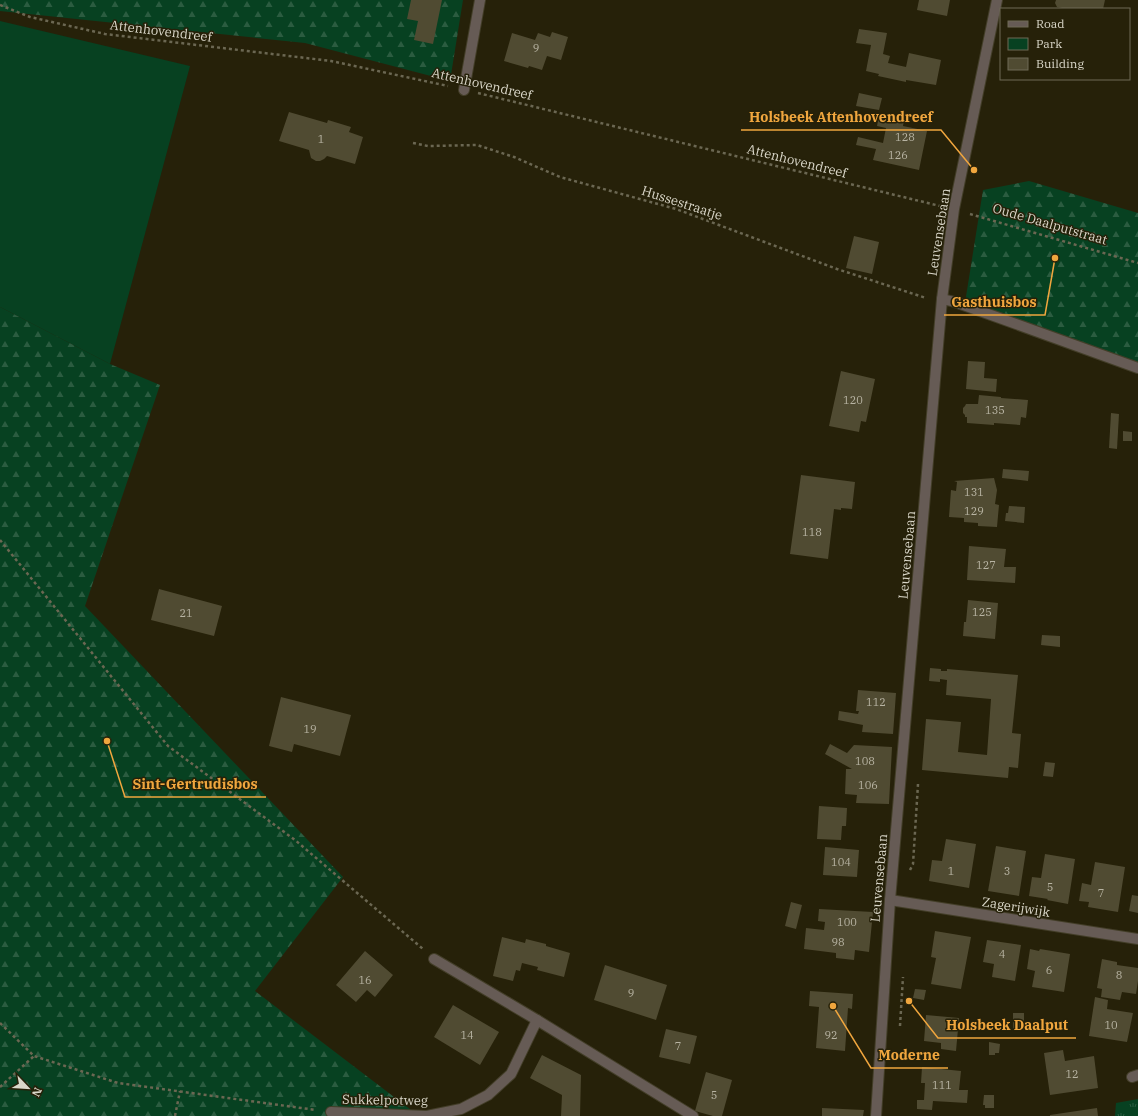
<svg xmlns="http://www.w3.org/2000/svg" width="1138" height="1116" viewBox="0 0 1138 1116" font-family="'IBM Plex Serif',serif">
  <style>
    .green { fill: #074121 }
    .forest { fill: url(#forest-firs) }
    .park { fill: url(#park-tufts) }
    .building { fill: #504b32 }
    .lines { fill: none; stroke-linecap: round; stroke-linejoin: round }
    .minor-casing { stroke: #433e28; stroke-width: 12 }
    .tertiary-casing { stroke: #433e28; stroke-width: 12 }
    .path { stroke: #6b6752; stroke-width: 2.5; stroke-dasharray: 3 3; stroke-linecap: butt }
    .minor { stroke: #665b55; stroke-width: 10 }
    .tertiary { stroke: #665b55; stroke-width: 10 }
    .labels { text-anchor: middle; dominant-baseline: central; stroke-width: 3; stroke-linejoin: round; paint-order: stroke }
    .number-label { font-size: 11px; fill: #b8b4a3 }
    .street-label { font-size: 13px; fill: #dad7c9; stroke: #262109 }
    .leader { fill: none; stroke: #f0a63e; stroke-width: 1.5 }
    .callout-dot { fill: #f0a63e; stroke: #262109; stroke-width: 1.5 }
    .callout-label { font-size: 14px; text-anchor: middle; font-weight: bold; fill: #f0a63e; stroke: #262109; stroke-width: 3; stroke-linejoin: round; paint-order: stroke }
  </style>
  <defs>
    <pattern id="forest-firs" width="22" height="20" patternUnits="userSpaceOnUse"><rect width="22" height="20" fill="#074121"/><path d="M5 1l3.5 6h-7zM16 11l3.5 6h-7z" fill="#2b5c40"/></pattern>
    <pattern id="park-tufts" width="24" height="20" patternUnits="userSpaceOnUse"><rect width="24" height="20" fill="#074121"/><path d="M3 7l-1-3M5 7V3M7 7l1-3M15 17l-1-3M17 17v-4M19 17l1-3" fill="none" stroke="#2b5c40"/></pattern>
  </defs>
  <rect width="100%" height="100%" fill="#262109"/>
  <polygon class="green" points="0,21 190,66 110,364 0,307"/>
  <g class="forest">
    <polygon points="0,0 463,0 450,81 305,43 0,11"/>
    <polygon points="1029,181 1138,213 1138,363 965,303 983,190"/>
    <polygon points="0,307 110,364 160,385 85,606 343,877 255,991 419,1116 0,1116"/>
  </g>
  <polygon class="park" points="1138,1099 1138,1116 1115,1116 1116,1103"/>
  <g class="building">
    <polygon points="411,0 442,0 433,44 414,40 418,21 407,19"/>
    <polygon points="919,0 950,0 947,16 917,10"/>
    <polygon points="1056,0 1105,0 1103,9 1067,9 1057,7 1055,3"/>
    <polygon points="859,29 887,33 883,54 890,56 888,63 906,67 909,53 941,60 936,85 906,80 906,82 878,76 879,74 866,71 871,45 856,43"/>
    <polygon points="552,32 568,37 561,60 547,56 542,70 529,66 528,68 504,61 512,33 535,40 538,33 550,37"/>
    <polygon points="859,93 882,98 879,110 856,106"/>
    <polygon points="289,112 327,123 328,120 351,127 349,132 363,137 355,164 327,156 324,159 320,161 316,161 311,158 309,150 279,141"/>
    <polygon points="879,115 904,120 903,126 927,131 919,170 873,160 876,149 856,145 858,137 883,143 886,128 877,126"/>
    <polygon points="854,236 879,242 872,274 846,268"/>
    <polygon points="968,361 985,362 984,378 997,379 996,392 966,389"/>
    <polygon points="841,371 875,379 866,422 861,421 859,432 829,426"/>
    <polygon points="979,395 1001,397 1001,398 1028,400 1026,418 1021,417 1020,425 994,423 994,425 967,423 967,417 965,417 965,415 963,413 963,408 965,406 966,404 978,404"/>
    <polygon points="1111,413 1119,414 1117,449 1109,448"/>
    <polygon points="1123,431 1132,432 1132,441 1123,441"/>
    <polygon points="1003,469 1029,471 1028,481 1002,478"/>
    <polygon points="801,475 855,482 852,509 841,508 841,510 834,509 828,559 790,554"/>
    <polygon points="994,478 997,490 995,504 999,505 997,527 978,526 978,523 964,522 964,518 949,517 951,490 956,491 957,482 954,481"/>
    <polygon points="1009,506 1025,507 1024,523 1005,521 1006,513 1008,513"/>
    <polygon points="969,546 1006,549 1004,567 1016,567 1015,583 967,580"/>
    <polygon points="159,589 222,606 214,636 151,620"/>
    <polygon points="968,600 998,603 995,639 963,636 964,622 966,622"/>
    <polygon points="1042,635 1060,636 1060,647 1041,645"/>
    <polygon points="930,668 941,669 941,671 947,671 947,669 1018,675 1012,733 1021,734 1018,768 1009,767 1008,778 922,770 926,719 961,722 958,752 987,755 991,699 946,695 947,680 940,679 940,682 929,681"/>
    <polygon points="858,690 896,693 893,734 862,732 863,725 838,720 839,711 858,714 859,711 856,711"/>
    <polygon points="281,697 351,715 340,756 294,744 292,752 269,746"/>
    <polygon points="830,744 847,753 854,745 892,747 889,804 856,803 857,795 845,794 846,769 852,769 825,754"/>
    <polygon points="1045,762 1055,763 1053,777 1043,776"/>
    <polygon points="819,806 847,808 846,826 842,826 841,840 817,839"/>
    <polygon points="946,839 976,844 969,888 929,881 932,860 942,861"/>
    <polygon points="996,846 1026,851 1019,896 988,891"/>
    <polygon points="825,847 859,850 857,877 823,875"/>
    <polygon points="1045,854 1075,859 1068,904 1047,900 1048,899 1029,896 1032,877 1041,878"/>
    <polygon points="1095,862 1125,867 1118,912 1088,907 1089,902 1079,901 1082,883 1091,885"/>
    <polygon points="1132,895 1138,896 1138,913 1129,911"/>
    <polygon points="791,902 802,905 796,929 785,926"/>
    <polygon points="819,909 873,912 869,952 855,950 854,960 836,958 836,953 804,949 806,928 824,930 825,922 818,921"/>
    <polygon points="935,931 971,937 961,989 931,984 936,958 931,957"/>
    <polygon points="502,937 525,943 526,939 546,944 546,946 570,953 564,977 537,970 538,967 522,963 520,971 516,970 513,981 493,976"/>
    <polygon points="987,940 1021,945 1015,981 992,977 994,964 983,962"/>
    <polygon points="1030,949 1039,951 1040,949 1070,954 1064,992 1032,987 1035,971 1027,969"/>
    <polygon points="365,951 393,975 375,997 367,990 356,1002 336,985"/>
    <polygon points="1102,959 1117,962 1117,965 1138,968 1138,981 1136,994 1122,992 1120,1000 1101,997 1102,989 1097,988"/>
    <polygon points="605,965 667,985 656,1020 594,1000"/>
    <polygon points="915,989 926,990 924,1000 913,998"/>
    <polygon points="810,991 853,994 852,1009 848,1008 845,1051 816,1048 819,1007 809,1006"/>
    <polygon points="1095,997 1108,1000 1107,1009 1133,1013 1127,1042 1089,1036"/>
    <polygon points="453,1005 499,1032 480,1065 434,1037"/>
    <rect x="1013" y="1013" width="11" height="17"/>
    <polygon points="926,1015 959,1018 956,1051 941,1049 941,1043 924,1041"/>
    <polygon points="666,1029 697,1036 690,1064 659,1057"/>
    <polygon points="989,1042 1000,1044 999,1053 995,1053 995,1055 989,1055"/>
    <polygon points="1063,1050 1065,1061 1094,1056 1098,1088 1050,1095 1044,1053"/>
    <polygon points="542,1055 581,1075 580,1116 561,1116 562,1095 530,1078"/>
    <polygon points="922,1067 961,1071 959,1090 968,1090 967,1103 933,1101 932,1110 917,1109 917,1100 924,1100 925,1083 921,1083"/>
    <polygon points="706,1072 732,1080 722,1116 713,1116 695,1111"/>
    <polygon points="984,1095 994,1095 994,1108 985,1108 985,1105 983,1105"/>
    <polygon points="822,1108 864,1110 863,1116 822,1116"/>
    <polygon points="1097,1108 1098,1116 1050,1116 1050,1115"/>
  </g>
  <g class="lines">
    <g class="minor-casing">
      <g id="minor">
        <polyline points="464,90 480,0"/>
        <polyline points="942,299 955,302 1138,368"/>
        <polyline points="890,900 1138,939"/>
        <polyline points="434,959 537,1020 693,1116"/>
        <polyline points="1132,1077 1138,1075"/>
        <polyline points="331,1112 427,1116 461,1109 488,1095 511,1074 537,1020"/>
      </g>
    </g>
    <g class="tertiary-casing">
      <polyline id="tertiary" points="876,1116 890,900 942,299 954,209 997,0"/>
    </g>
    <g class="path">
      <polyline points="0,5 30,17 105,34 331,61 448,86"/>
      <polyline points="478,93 940,206"/>
      <polyline points="413,143 428,146 477,145 514,157 560,177 676,209 837,269 926,298"/>
      <polyline points="970,214 1138,263"/>
      <polyline points="0,540 168,746 295,840 423,949"/>
      <polyline points="910,870 913,864 918,784"/>
      <polyline points="0,1023 34,1056 118,1083 316,1110"/>
      <polyline points="900,1026 903,977"/>
      <polyline points="0,1087 34,1056"/>
      <polyline points="175,1116 180,1091"/>
    </g>
    <use href="#minor" class="minor"/>
    <use href="#tertiary" class="tertiary"/>
  </g>
  <g class="labels">
    <g class="number-label">
      <text x="536" y="48">9</text>
      <text x="905" y="137">128</text>
      <text x="321" y="139">1</text>
      <text x="898" y="155">126</text>
      <text x="853" y="400">120</text>
      <text x="995" y="410">135</text>
      <text x="974" y="492">131</text>
      <text x="974" y="511">129</text>
      <text x="812" y="532">118</text>
      <text x="986" y="565">127</text>
      <text x="982" y="612">125</text>
      <text x="186" y="613">21</text>
      <text x="876" y="702">112</text>
      <text x="310" y="729">19</text>
      <text x="865" y="761">108</text>
      <text x="868" y="785">106</text>
      <text x="841" y="862">104</text>
      <text x="951" y="871">1</text>
      <text x="1007" y="871">3</text>
      <text x="1050" y="887">5</text>
      <text x="1101" y="893">7</text>
      <text x="847" y="922">100</text>
      <text x="838" y="942">98</text>
      <text x="1002" y="954">4</text>
      <text x="1049" y="970">6</text>
      <text x="1119" y="975">8</text>
      <text x="365" y="980">16</text>
      <text x="631" y="993">9</text>
      <text x="1111" y="1025">10</text>
      <text x="467" y="1035">14</text>
      <text x="831" y="1035">92</text>
      <text x="678" y="1046">7</text>
      <text x="1072" y="1074">12</text>
      <text x="942" y="1085">111</text>
      <text x="714" y="1095">5</text>
    </g>
    <g class="street-label">
      <text transform="translate(161 31) rotate(7)">Attenhovendreef</text>
      <text transform="translate(482 84) rotate(13)">Attenhovendreef</text>
      <text transform="translate(797 161) rotate(14)">Attenhovendreef</text>
      <text transform="translate(682 203) rotate(18)">Hussestraatje</text>
      <text transform="translate(1050 224) rotate(16)">Oude Daalputstraat</text>
      <text transform="translate(939 232) rotate(-81)">Leuvensebaan</text>
      <text transform="translate(907 555) rotate(-85)">Leuvensebaan</text>
      <text transform="translate(879 878) rotate(-85)">Leuvensebaan</text>
      <text transform="translate(1016 907) rotate(9)">Zagerijwijk</text>
      <text transform="translate(385 1100) rotate(1)">Sukkelpotweg</text>
    </g>
  </g>
  <path class="leader" d="M974 170L941 130H741M1055 258L1045 315H944M107 741L125 797H266M909 1001L938 1038H1076M833 1006L871 1068H948"/>
  <g class="callout-dot">
    <circle cx="974" cy="170" r="4"/>
    <circle cx="1055" cy="258" r="4"/>
    <circle cx="107" cy="741" r="4"/>
    <circle cx="909" cy="1001" r="4"/>
    <circle cx="833" cy="1006" r="4"/>
  </g>
  <g class="callout-label">
    <text x="841" y="122">Holsbeek Attenhovendreef</text>
    <text x="994" y="307">Gasthuisbos</text>
    <text x="195" y="789">Sint-Gertrudisbos</text>
    <text x="1007" y="1030">Holsbeek Daalput</text>
    <text x="909" y="1060">Moderne</text>
  </g>
  <rect x="1000" y="8" width="130" height="72" fill="#262109" stroke="#6e6a56"/>
  <rect x="1008" y="21" width="20" height="6" fill="#665b55" stroke="#6e6a56"/>
  <text x="1036" y="28" font-size="12" fill="#dad7c9">Road</text>
  <rect x="1008" y="38" width="20" height="12" fill="#074121" stroke="#6e6a56"/>
  <text x="1036" y="48" font-size="12" fill="#dad7c9">Park</text>
  <rect x="1008" y="58" width="20" height="12" fill="#504b32" stroke="#6e6a56"/>
  <text x="1036" y="68" font-size="12" fill="#dad7c9">Building</text>
  <g transform="translate(28 1088) rotate(115)" stroke="#262109" stroke-width="3" paint-order="stroke">
  <path d="M0-3L7 15L0 10L-7 15Z" fill="#dad7c9"/>
  <text y="-6" font-size="11" font-weight="bold" text-anchor="middle" fill="#dad7c9">N</text>
  </g>
</svg>
